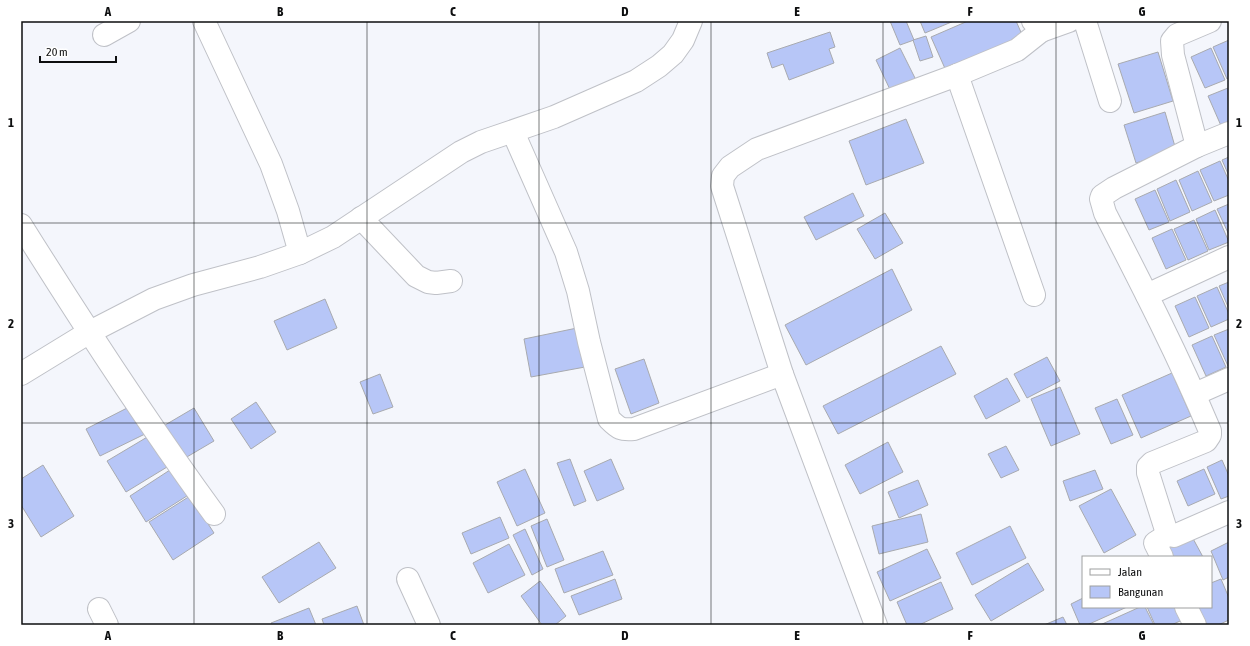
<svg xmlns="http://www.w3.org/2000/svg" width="1250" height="646" viewBox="0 0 1250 646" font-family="'Asap Condensed',sans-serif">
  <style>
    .building { fill: #b7c6f7; stroke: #a8aaaf }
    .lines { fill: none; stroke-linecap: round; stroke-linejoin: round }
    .street-casing { stroke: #bfc1c7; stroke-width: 24 }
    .street { stroke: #fff; stroke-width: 22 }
    .grid { fill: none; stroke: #0d0e0f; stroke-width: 1; stroke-opacity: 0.55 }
    .neatline { fill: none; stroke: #0d0e0f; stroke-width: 1.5 }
    .grid-label { font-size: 13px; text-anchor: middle; font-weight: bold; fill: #0d0e0f }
  </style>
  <rect width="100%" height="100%" fill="#f4f6fc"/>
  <g class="building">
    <polygon points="890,21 906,21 914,40 900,45"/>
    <polygon points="920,21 954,21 925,33"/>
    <polygon points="968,21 1016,21 1024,39 947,73 931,37"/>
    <polygon points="830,32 835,47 829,49 834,63 789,80 783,64 772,68 767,53"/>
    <polygon points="926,36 933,57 920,61 913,40"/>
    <polygon points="1229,40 1229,78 1227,79 1213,47"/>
    <polygon points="900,48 919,86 894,98 876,60"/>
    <polygon points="1211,48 1225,80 1205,88 1191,57"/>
    <polygon points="1158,52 1173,101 1134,113 1118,64"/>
    <polygon points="1228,88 1229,125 1222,128 1208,96"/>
    <polygon points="1165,112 1176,150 1136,163 1124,125"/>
    <polygon points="906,119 924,163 866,185 849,141"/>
    <polygon points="1229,157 1229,176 1222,160"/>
    <polygon points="1220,161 1229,181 1229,195 1214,201 1200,170"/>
    <polygon points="1198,171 1212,202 1192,211 1179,180"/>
    <polygon points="1176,180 1190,212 1170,221 1157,189"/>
    <polygon points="1155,190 1169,222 1149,230 1135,199"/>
    <polygon points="853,193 864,216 816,240 804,217"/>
    <polygon points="1229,204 1229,235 1217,209"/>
    <polygon points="1215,210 1229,242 1209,250 1196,219"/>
    <polygon points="885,213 903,243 875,259 857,229"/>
    <polygon points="1194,220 1208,251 1188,260 1174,229"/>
    <polygon points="1172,229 1186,260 1166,269 1152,238"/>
    <polygon points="892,269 912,310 806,365 785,325"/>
    <polygon points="1229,282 1229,309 1219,286"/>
    <polygon points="1217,287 1229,314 1229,319 1211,327 1197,296"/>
    <polygon points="1195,297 1209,328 1189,337 1175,306"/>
    <polygon points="325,299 337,328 287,350 274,321"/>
    <polygon points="577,328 585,367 531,377 524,339"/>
    <polygon points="1229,329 1229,366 1228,366 1214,335"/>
    <polygon points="1212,336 1226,367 1206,376 1192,345"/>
    <polygon points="941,346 956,374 838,434 823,406"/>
    <polygon points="1047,357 1060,381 1027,398 1014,374"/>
    <polygon points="644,359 659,403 631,414 615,369"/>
    <polygon points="1172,373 1191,416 1141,438 1122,395"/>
    <polygon points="380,374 393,407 373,414 360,382"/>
    <polygon points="1007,378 1020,401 986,419 974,396"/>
    <polygon points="1060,387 1080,434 1051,446 1031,399"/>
    <polygon points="1117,399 1133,435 1111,444 1095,408"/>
    <polygon points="256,402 276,432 251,449 231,419"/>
    <polygon points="131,406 145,434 100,456 86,429"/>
    <polygon points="194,408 214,441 180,461 160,428"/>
    <polygon points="154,433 172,464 126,492 107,461"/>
    <polygon points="888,442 903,472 860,494 845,465"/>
    <polygon points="1006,446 1019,470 1001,478 988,454"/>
    <polygon points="570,459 586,501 574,506 557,463"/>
    <polygon points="611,459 624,489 597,501 584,471"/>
    <polygon points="1222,460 1229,476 1229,496 1221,499 1207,467"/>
    <polygon points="43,465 74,516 41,537 21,505 21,479"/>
    <polygon points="173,468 190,494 146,522 130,496"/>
    <polygon points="525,469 545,513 517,526 497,482"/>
    <polygon points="1204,469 1215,494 1188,506 1177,481"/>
    <polygon points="1095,470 1103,489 1070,501 1063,481"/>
    <polygon points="918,480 928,505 899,518 888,492"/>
    <polygon points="1111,489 1136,535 1104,553 1079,506"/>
    <polygon points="190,496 214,533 173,560 149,522"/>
    <polygon points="921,514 928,542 879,554 872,526"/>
    <polygon points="500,517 509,538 471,554 462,533"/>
    <polygon points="547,519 564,560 547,567 531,526"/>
    <polygon points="1010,526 1026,558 972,585 956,553"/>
    <polygon points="525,529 543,569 532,575 513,535"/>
    <polygon points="1190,533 1203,557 1166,557 1161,549"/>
    <polygon points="319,542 336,568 279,603 262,577"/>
    <polygon points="1229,542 1229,577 1223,580 1211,551"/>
    <polygon points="509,544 525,575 488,593 473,563"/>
    <polygon points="927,549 941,578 890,601 877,572"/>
    <polygon points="603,551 613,575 564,593 555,569"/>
    <polygon points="1028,563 1044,590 991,621 975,595"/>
    <polygon points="615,579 622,599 579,615 571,596"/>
    <polygon points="1221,579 1229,598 1229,620 1218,625 1203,625 1194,607 1211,607 1211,583"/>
    <polygon points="540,581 566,616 555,625 542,625 521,596"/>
    <polygon points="941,582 953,609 919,625 907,625 897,602"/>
    <polygon points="1083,598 1083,607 1127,607 1087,625 1080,625 1071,604"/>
    <polygon points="357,606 364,625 324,625 322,619"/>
    <polygon points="1140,607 1145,607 1154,625 1100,625"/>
    <polygon points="1147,607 1182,607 1187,618 1171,625 1155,625"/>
    <polygon points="309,608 316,625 272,625 271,623"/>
    <polygon points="1063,617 1067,625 1044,625"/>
  </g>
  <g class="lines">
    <g class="street-casing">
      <g id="street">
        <polyline points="204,21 271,164 288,211 300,253"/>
        <polyline points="1033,21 1041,31 1069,21"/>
        <polyline points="1085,21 1110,101"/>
        <polyline points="104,35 129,21"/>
        <polyline points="957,75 1034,295"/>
        <path d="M 513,132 L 566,252 L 578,291 L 589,342 L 609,419 C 619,429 621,430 634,429 L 782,374 L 876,625"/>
        <path d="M 1229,133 L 1197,146 L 1114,188 L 1102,196 L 1101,199 L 1105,213 C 1142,285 1179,357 1210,431 L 1210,435 L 1206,441 L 1152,463 L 1148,467 L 1148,473 L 1166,530 L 1169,534 L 1174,536 L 1229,512"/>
        <polyline points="1197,146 1173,55 1172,41 1177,35 1210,21"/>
        <polyline points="361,218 416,276 428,282 436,283 451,281"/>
        <path d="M 21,225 C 83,324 146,421 214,514"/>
        <polyline points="1147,295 1229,257"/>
        <polyline points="21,374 88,333 154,299 193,285 260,267 300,253 333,237 461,152 481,142 554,117 636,81 659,66 673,54 683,40 691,21"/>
        <polyline points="782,374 722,186 723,176 730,167 757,149 957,75 1017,50 1041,31"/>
        <polyline points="1195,394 1229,379"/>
        <polyline points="1162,557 1155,543 1169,534"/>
        <polyline points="408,579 429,625"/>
        <polyline points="1186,607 1195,625"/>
        <polyline points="99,609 107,625"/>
      </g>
    </g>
    <use href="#street" class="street"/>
  </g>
  <path class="grid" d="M 194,21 L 194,625M 367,21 L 367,625M 539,21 L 539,625M 711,21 L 711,625M 883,21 L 883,625M 1056,21 L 1056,625M 21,223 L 1229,223M 21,423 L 1229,423"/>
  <rect width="1250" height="646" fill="none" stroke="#ffffff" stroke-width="44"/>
  <rect x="1082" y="556" width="130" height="52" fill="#ffffff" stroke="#9e9f9f"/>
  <rect x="1090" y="569" width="20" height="6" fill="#ffffff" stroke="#9e9f9f"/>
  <text x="1118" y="576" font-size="12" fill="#0d0e0f">Jalan</text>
  <rect x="1090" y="586" width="20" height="12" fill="#b7c6f7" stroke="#9e9f9f"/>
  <text x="1118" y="596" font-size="12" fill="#0d0e0f">Bangunan</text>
  <path d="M40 56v6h76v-6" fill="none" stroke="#0d0e0f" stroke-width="2"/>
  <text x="46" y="56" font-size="12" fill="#0d0e0f" stroke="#ffffff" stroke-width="3" paint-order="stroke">20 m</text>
  <rect x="22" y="22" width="1206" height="602" class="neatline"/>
  <g class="grid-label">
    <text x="108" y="16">A</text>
    <text x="280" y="16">B</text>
    <text x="453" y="16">C</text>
    <text x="625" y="16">D</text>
    <text x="797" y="16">E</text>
    <text x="970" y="16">F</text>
    <text x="1142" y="16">G</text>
    <text x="11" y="127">1</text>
    <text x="1239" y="127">1</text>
    <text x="11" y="328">2</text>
    <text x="1239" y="328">2</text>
    <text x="11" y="528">3</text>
    <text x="1239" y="528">3</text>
    <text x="108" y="640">A</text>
    <text x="280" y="640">B</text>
    <text x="453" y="640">C</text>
    <text x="625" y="640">D</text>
    <text x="797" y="640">E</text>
    <text x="970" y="640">F</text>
    <text x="1142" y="640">G</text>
  </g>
</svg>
